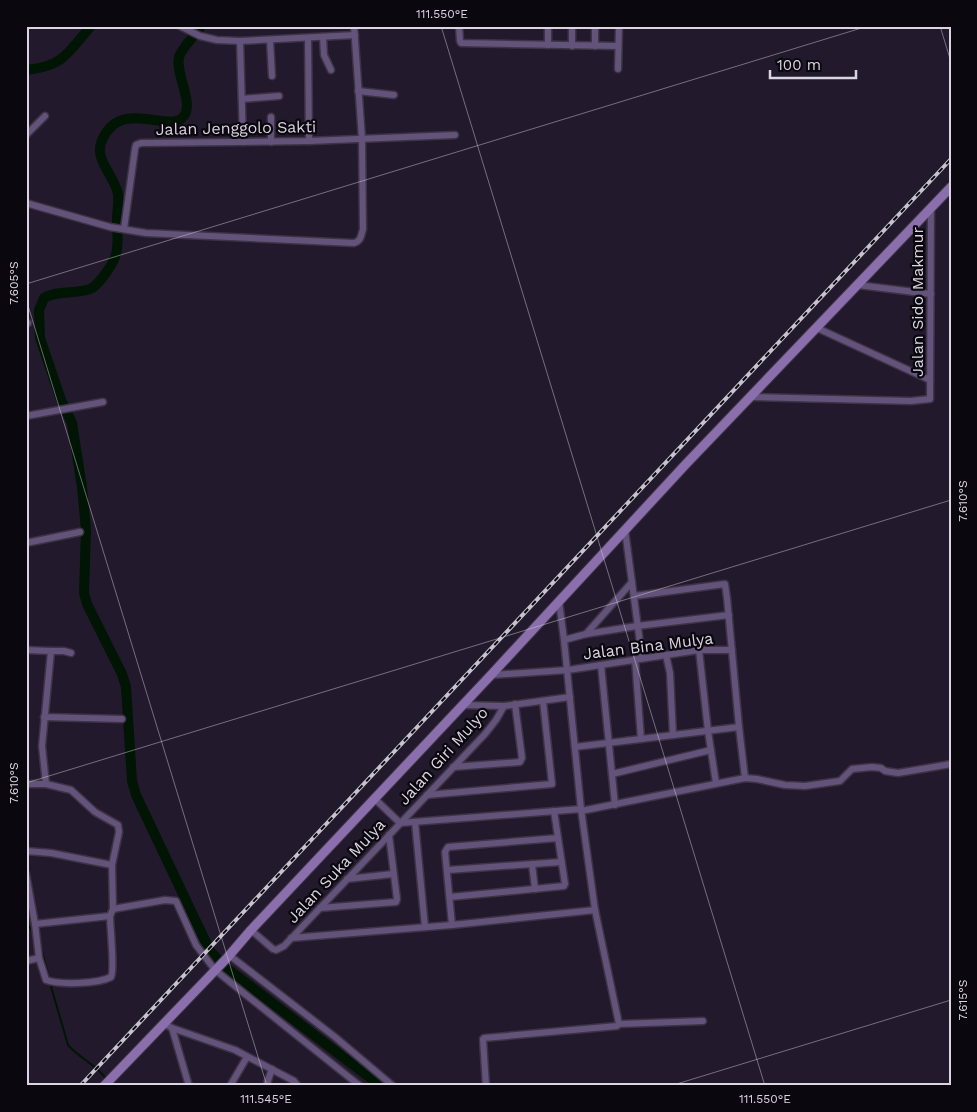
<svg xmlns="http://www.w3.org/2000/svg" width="977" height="1112" viewBox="0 0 977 1112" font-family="'Work Sans',sans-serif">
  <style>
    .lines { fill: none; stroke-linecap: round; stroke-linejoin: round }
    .stream { stroke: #001503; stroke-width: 2 }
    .river { stroke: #001503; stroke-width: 10 }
    .minor-casing { stroke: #3c3445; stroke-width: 9 }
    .secondary-casing { stroke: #3c3445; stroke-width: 11 }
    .minor { stroke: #635279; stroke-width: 6 }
    .secondary { stroke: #8b6eac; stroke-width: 9 }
    .rail-casing { stroke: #c8c2cf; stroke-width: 4 }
    .rail { stroke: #0a070e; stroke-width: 2; stroke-dasharray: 5.5; stroke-linecap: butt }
    .ticks { fill: none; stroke: #dbd5e2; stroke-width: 1; stroke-opacity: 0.45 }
    .labels { text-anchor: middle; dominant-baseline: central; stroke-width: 4.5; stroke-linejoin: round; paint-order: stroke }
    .street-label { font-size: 16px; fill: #dbd5e2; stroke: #0a070e }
    .neatline { fill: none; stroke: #dbd5e2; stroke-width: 2 }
    .ticks-label { font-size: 12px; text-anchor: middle; fill: #dbd5e2 }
  </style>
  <rect width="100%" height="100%" fill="#221a2c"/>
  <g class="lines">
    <g class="stream">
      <polyline points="26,921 34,934"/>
      <polyline points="40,944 49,978"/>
      <path d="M 50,983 L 68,1045 C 79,1058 97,1065 107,1080"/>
    </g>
    <g class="river">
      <path d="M 201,26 C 195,36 182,47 179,57 C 175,73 194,103 184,116 C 170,135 123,97 103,138 C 92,159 114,174 118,194 C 119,203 117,211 117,220 C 117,231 119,244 116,254 C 114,263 100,283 92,288 C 79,295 60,289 44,298 L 39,310 L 40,338 L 61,400 L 72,423 L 82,487 L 86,530 L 84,593 L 87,604 L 122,674 L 126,687 L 132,781 L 136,795 L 210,951 L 225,967 L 381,1086"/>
      <path d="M 26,70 C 65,66 68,52 91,26"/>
    </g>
    <g class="minor-casing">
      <g id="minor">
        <polyline points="180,26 200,36 217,40 240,41 355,35"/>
        <polyline points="459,26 460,41 461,43 618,46"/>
        <polyline points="323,37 324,55 331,70"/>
        <polyline points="308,38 309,141"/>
        <polyline points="270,40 272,76"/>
        <polyline points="240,41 243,142"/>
        <polyline points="548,45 548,26"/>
        <polyline points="572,46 572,26"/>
        <polyline points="595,46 595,26"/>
        <polyline points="618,69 619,26"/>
        <polyline points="358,91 394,95"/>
        <polyline points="242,99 279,96"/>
        <polyline points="26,135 45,116"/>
        <polyline points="271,142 271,117"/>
        <path d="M 26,203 L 110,227 L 146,233 L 354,243 C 361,241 361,236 363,229 L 362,139 L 354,26"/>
        <polyline points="124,229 135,149 136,145 141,143 309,141 455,135"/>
        <polyline points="858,285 931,294"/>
        <polyline points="26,323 28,323"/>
        <polyline points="817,328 930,380"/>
        <polyline points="751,397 911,401 930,399 931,207"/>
        <polyline points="26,416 103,402"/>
        <polyline points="625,530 642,658"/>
        <polyline points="26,543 80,532"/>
        <polyline points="559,601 564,640"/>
        <polyline points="586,634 632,582"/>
        <polyline points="26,650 51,651 42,746 46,784"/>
        <polyline points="699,650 708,731 716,783"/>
        <polyline points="51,651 64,651 71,653"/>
        <polyline points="666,655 670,673 673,735"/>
        <polyline points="635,659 641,739"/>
        <polyline points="601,665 615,805"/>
        <polyline points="491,675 568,670 699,650 732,650"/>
        <polyline points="462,705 504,706 570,697"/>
        <polyline points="44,717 122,719"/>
        <polyline points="739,727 745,778"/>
        <polyline points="575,747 739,727 727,598 725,584 634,596"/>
        <polyline points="453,767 520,762 522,758 515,704"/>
        <polyline points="612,774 711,750"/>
        <polyline points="26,784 46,784 71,790 95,812 118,825 119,832 112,865 113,909"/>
        <polyline points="427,795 552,784 543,701"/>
        <polyline points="374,798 400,823 581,809"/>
        <polyline points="581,811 745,778 757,779 785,785 805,786 840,781 852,769 872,767 881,768 885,771 898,773 951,764"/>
        <polyline points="415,822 425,927"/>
        <polyline points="26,851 51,853 112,865"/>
        <polyline points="532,864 535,889"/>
        <polyline points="448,870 561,862"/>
        <polyline points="26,874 35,924 110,916 113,909 165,900 176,901 196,945 215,970 360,1086"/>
        <polyline points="347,879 393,874"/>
        <polyline points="450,897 564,886 565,884 554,811"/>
        <polyline points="320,908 396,902 397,899 389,835"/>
        <path d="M 35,924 L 39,958 L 46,980 C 60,985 98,984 111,977 C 115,970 110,927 110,916"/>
        <polyline points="452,925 445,852 448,847 558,838"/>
        <polyline points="251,930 273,949 276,950 284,946 485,734 496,720 504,706"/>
        <polyline points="291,938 452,925 595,910"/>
        <polyline points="229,955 335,1037 393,1086"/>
        <polyline points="26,961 39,958"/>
        <polyline points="163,1023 172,1028 235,1050 294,1081 298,1086"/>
        <polyline points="619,1024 703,1021"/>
        <polyline points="172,1028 189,1086"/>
        <polyline points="230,1086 247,1057"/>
        <polyline points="266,1086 272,1069"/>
        <polyline points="486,1086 483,1039 484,1038 617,1026 619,1024 595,910 581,809 564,640 586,634 637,626 729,615"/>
      </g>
    </g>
    <g class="secondary-casing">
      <polyline id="secondary" points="104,1086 227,958 251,930 491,675 686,464 951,187"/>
    </g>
    <use href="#minor" class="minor"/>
    <use href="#secondary" class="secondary"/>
    <g class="rail-casing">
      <polyline id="rail" points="80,1086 951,159"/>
    </g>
    <use href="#rail" class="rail"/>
  </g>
  <path class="ticks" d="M 441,26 L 765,1086M 940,26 L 951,62M 26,284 L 868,26M 26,299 L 267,1086M 26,783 L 951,500M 670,1086 L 951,1000"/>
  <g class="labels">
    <g class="street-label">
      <text transform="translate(236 128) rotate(-1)">Jalan Jenggolo Sakti</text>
      <text transform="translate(917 302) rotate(-90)">Jalan Sido Makmur</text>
      <text transform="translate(648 646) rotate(-7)">Jalan Bina Mulya</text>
      <text transform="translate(443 756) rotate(-48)">Jalan Giri Mulyo</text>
      <text transform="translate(336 871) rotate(-47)">Jalan Suka Mulya</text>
    </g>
  </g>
  <rect width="977" height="1112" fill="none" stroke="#0a070e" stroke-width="55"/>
  <path d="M770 70v8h86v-8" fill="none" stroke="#dbd5e2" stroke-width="2.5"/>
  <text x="777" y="70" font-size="15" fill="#dbd5e2" stroke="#0a070e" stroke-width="4" paint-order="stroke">100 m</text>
  <rect x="28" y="28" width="922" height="1056" class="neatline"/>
  <g class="ticks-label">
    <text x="442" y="18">111.550°E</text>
    <text transform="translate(14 283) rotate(-90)" y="4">7.605°S</text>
    <text transform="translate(963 501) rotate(-90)" y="4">7.610°S</text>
    <text transform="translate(14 783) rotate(-90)" y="4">7.610°S</text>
    <text transform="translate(963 1000) rotate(-90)" y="4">7.615°S</text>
    <text x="266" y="1103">111.545°E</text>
    <text x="765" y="1103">111.550°E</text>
  </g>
</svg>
